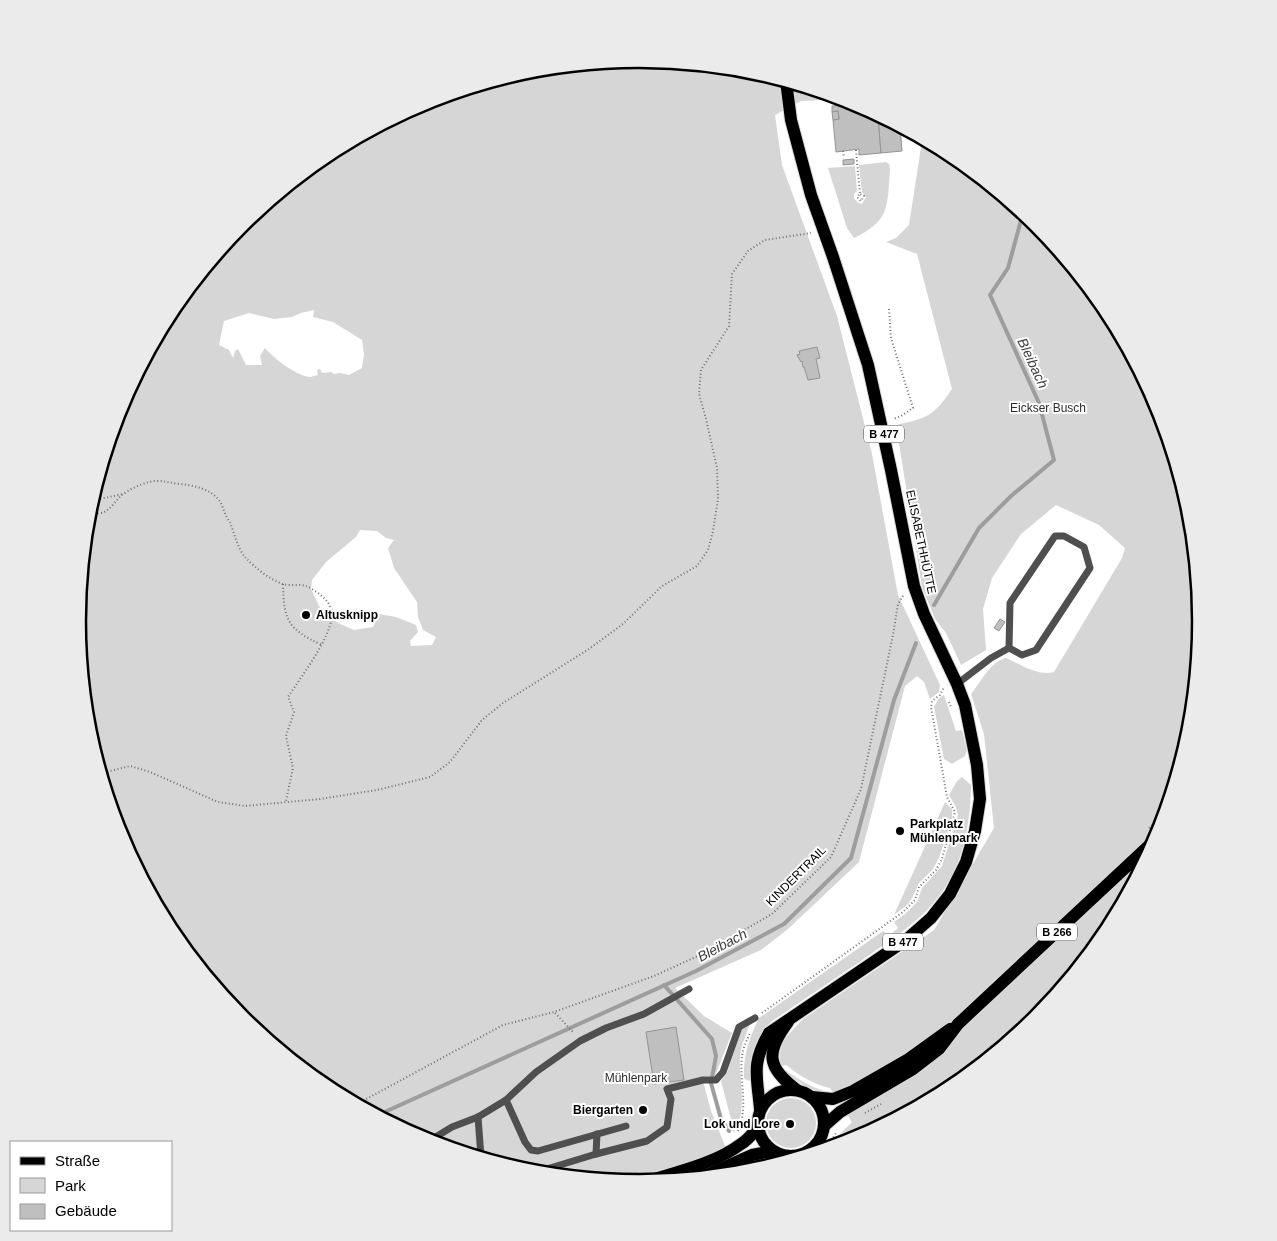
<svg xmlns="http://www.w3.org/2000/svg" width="1277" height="1241" viewBox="0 0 1277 1241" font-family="Helvetica,sans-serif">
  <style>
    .green { fill: #d6d6d6; fill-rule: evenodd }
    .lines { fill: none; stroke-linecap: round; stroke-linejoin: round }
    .stream { stroke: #9d9d9d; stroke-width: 4 }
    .building { fill: #bfbfbf; stroke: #939393 }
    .primary-casing { stroke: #dbdbdb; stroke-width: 14 }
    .path { stroke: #717171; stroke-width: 2; stroke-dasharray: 1 2.5; stroke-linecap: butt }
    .lane { stroke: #4f4f4f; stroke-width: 7 }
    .primary { stroke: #000; stroke-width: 12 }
    .poi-dot { fill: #000; stroke: #fff; stroke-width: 2 }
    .labels { text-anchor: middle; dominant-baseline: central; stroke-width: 4; stroke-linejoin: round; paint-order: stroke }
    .shield { fill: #fff; stroke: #4c4c4c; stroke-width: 1 }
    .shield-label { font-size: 11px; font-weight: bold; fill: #000 }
    .park-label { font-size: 12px; fill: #2d2d2d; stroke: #fff }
    .street-label { font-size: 12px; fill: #000; stroke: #fff }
    .poi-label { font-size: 12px; font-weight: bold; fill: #000; stroke: #fff; text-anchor: start }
    .water-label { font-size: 14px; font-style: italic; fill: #3e3e3e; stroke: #fff }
    .rim { fill: none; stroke: #000; stroke-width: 2.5 }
  </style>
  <rect width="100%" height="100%" fill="#fff"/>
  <g class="green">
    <path d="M 639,59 L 748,70 L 844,99 L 801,101 L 775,115 L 782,165 L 837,316 L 872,454 L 898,595 L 940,685 L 939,692 L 930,699 L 924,682 L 917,676 L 905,686 L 859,862 L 788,929 L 761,950 L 675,988 L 704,1016 L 732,1033 L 715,1076 L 702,1077 L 711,1111 L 736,1173 L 638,1182 L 529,1171 L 423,1139 L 326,1087 L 241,1018 L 171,932 L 119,835 L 87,730 L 77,620 L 88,511 L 120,405 L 172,308 L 241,223 L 327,153 L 424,101 L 529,69 ZM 314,310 L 313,317 L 333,322 L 362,340 L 364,354 L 362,368 L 349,375 L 340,373 L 334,374 L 331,372 L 322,373 L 320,369 L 317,370 L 318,375 C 317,375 311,377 310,377 C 297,376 273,358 265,348 L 260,356 L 262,365 L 246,365 L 238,349 L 235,351 L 233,358 L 229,350 L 219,345 L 224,321 L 249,313 L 274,319 L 292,317 L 301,313 ZM 360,530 L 377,531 L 386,538 L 394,540 L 388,548 L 394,568 L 417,602 L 418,617 L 423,630 L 436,637 L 432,645 L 411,646 L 410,641 L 418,632 L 416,625 L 396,617 L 379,614 L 373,627 L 354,630 L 338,623 L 322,612 L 311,589 L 312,580 L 326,562 L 356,537 Z"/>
    <path d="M 921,138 L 951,154 L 1036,223 L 1106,309 L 1158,406 L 1190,511 L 1200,621 L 1189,730 L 1157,836 L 1105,933 L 1036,1018 L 950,1088 L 853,1140 L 836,1145 L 839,1135 L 852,1122 L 830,1088 C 814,1085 799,1075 786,1065 L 781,1066 C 776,1044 789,1034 803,1019 L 934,930 L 994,828 L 984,734 L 971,694 C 980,683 991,661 1006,658 C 1020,664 1039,677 1054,672 L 1122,558 L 1125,548 L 1099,525 L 1056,505 L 1021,534 L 992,578 L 983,609 L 986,650 L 961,665 L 946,633 L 935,619 L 922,587 L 896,425 C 927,418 933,417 952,389 L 917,254 L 886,242 L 896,238 L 909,225 L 922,141 Z"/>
    <path d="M 886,162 L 889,164 L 890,169 C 887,206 891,220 854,238 L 847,228 L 828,168 L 855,166 L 857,191 L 854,194 L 854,198 L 858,203 L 862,204 L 866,197 L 862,192 L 859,165 Z"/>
    <polygon points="944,695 956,731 962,730 967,750 965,756 952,764 944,759 934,707 939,698"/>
    <path d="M 962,777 L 971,785 L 971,788 C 970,817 966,850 951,877 C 931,916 896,936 861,961 C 831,981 802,1001 772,1021 C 755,1038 749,1057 751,1081 L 746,1080 L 744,1078 C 743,1056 749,1038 759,1018 L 883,931 L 889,936 L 898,928 L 894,922 L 905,914 L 917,902 L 922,888 L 942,866 L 958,815 L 956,807 L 949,795 L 957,781 Z"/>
    <polygon points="945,802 952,809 952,818 939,858 933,869 919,883 912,898 908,904 894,915"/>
    <path d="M 750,1023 C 747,1033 741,1045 740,1056 C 739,1079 748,1113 734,1132 L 728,1126 L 732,1123 L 721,1081 L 727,1073 L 742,1028 Z"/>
    <path d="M 785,1070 C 798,1079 813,1089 829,1092 L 830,1095 C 812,1091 797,1082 783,1071 Z"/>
    <circle cx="791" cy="1123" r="25"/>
  </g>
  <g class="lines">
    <g class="stream">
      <polyline points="934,605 979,528 1011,496 1054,460 1039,403 990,295 1008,268 1023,213"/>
      <polyline points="664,985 712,1039 716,1056 711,1083 721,1119 729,1131"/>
      <polyline points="378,1115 696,971 784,924 851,858 894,700 916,643"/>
    </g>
  </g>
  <g class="building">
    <polygon points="858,104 878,114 881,153 859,155 859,149 836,152 833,120 839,119 838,111 832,112 832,106"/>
    <polygon points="838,111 839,119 833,120 832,112"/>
    <polygon points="878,116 900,126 902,151 881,153"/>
    <polygon points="854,159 854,164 843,165 843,160"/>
    <polygon points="817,347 820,358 816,359 820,378 808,380 804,367 803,367 802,361 801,362 797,355 800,354 799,351"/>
    <polygon points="1000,619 1005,622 999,631 994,628"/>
    <polygon points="676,1027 684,1080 654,1084 646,1032"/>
  </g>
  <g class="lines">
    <g class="primary-casing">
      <g id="primary">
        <path d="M 788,1022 C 765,1053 767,1068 797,1090"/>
        <circle cx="791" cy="1123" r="33"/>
        <polyline points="812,1097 833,1099 853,1091 907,1060 950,1029"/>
        <path d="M 760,1109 C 757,1075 751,1064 769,1033 L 906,940 L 931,918 L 950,894 L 966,862 L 975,831 L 980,799 L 977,765 L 965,705 L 957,684 L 924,614 L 914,586 L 891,470 L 868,365 L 833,257 L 811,195 L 791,120 L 786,81"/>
        <polyline points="824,1126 840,1112 913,1069 939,1049 958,1024 1155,840"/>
        <polyline points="707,1175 752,1155 772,1151"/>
        <path d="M 648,1181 C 677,1172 716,1163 741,1144 C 748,1140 753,1133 758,1127"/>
      </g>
    </g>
    <g class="path">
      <polyline points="856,150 860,194 857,197 861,201 864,196 860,194"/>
      <polyline points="843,151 844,158"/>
      <polyline points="889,309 891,338 913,408 901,416 893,419"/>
      <polyline points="90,501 123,494"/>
      <path d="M 87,513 C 109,516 108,508 122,495 C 128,490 141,484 149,482 C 160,479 169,483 180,484 C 192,485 206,488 215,496 C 224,503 223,514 230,522 C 234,533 238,549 245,557 C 254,567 270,580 283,584 C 290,586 299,584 306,586 C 317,591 334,603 332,616 C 329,641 302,675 288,697 L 294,712 L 286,736 L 293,768 L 286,801"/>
      <path d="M 283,584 C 284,620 287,629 322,645"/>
      <polyline points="949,702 951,707"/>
      <polyline points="101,775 110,771 130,766 150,772 218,802 245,806 320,799 377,790 430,777 450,762 482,720 503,703 589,649 623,624 662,586 697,566 708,550 713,531 718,499 717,468 706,419 699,394 701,370 729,326 732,274 748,251 765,240 811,233"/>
      <polyline points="1149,828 1164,815"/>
      <polyline points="555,1013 574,1033"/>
      <polyline points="762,1013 903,912 915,900 919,887 936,870 942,859 955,812 947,797 931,707 932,701 940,695 944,687"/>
      <polyline points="357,1104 503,1025 554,1012 654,976 700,955 772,914 831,857 861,789 893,635 898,604 904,594"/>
      <polyline points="865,1113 881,1104"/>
      <path d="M 738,1131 C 749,1107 739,1081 742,1056 C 743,1048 747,1040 750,1033"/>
      <polyline points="830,1147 831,1141 836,1133"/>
      <polyline points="612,1180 638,1173"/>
    </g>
    <g class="lane">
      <polygon points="1055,536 1064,536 1084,547 1090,568 1036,650 1022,655 1009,648 1010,603"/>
      <polyline points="957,684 991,658 1009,648"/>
      <polyline points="506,1100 525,1142 531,1150 538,1151 626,1126"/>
      <polyline points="478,1117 481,1157"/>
      <polyline points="429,1141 452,1127 478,1117 506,1100 536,1072 580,1041 606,1028 644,1014 689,989"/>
      <polyline points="817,1145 819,1150"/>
      <polyline points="596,1154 597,1134"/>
      <polyline points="800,1156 801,1156"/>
      <polyline points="537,1172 596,1154 647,1141 667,1127 671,1099 667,1089 703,1080 716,1080 723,1072 739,1027 755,1018"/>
    </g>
    <use href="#primary" class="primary"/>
  </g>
  <g class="poi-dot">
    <circle cx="306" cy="615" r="5"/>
    <circle cx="900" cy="831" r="5"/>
    <circle cx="643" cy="1110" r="5"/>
    <circle cx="790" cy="1124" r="5"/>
  </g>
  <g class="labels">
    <g class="shield">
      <rect x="864" y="425.5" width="40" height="17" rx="4"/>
      <rect x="1037" y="923.5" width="40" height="17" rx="4"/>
      <rect x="883" y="933.5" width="40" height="17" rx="4"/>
    </g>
    <g class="shield-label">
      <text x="884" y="434">B 477</text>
      <text x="1057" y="932">B 266</text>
      <text x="903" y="942">B 477</text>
    </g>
    <g class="park-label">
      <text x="1048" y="408">Eickser Busch</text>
      <text x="636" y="1078">Mühlenpark</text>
    </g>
    <g class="street-label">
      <text transform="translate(921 542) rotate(78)">ELISABETHHÜTTE</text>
      <text transform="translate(796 876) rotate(-45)">KINDERTRAIL</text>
    </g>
    <g class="poi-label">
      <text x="316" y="615">Altusknipp</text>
      <text x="910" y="824">Parkplatz<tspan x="910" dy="14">Mühlenpark</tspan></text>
      <text x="633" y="1110" text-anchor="end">Biergarten</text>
      <text x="780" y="1124" text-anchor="end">Lok und Lore</text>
    </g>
    <g class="water-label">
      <text transform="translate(1033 363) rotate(65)">Bleibach</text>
      <text transform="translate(722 945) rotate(-28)">Bleibach</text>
    </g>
  </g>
  <path d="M0 0H1277V1241H0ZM86 621a553 553 0 1 1 1106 0a553 553 0 1 1-1106 0Z" fill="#ebebeb" fill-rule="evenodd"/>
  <path class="rim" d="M86 621a553 553 0 1 1 1106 0a553 553 0 1 1-1106 0Z"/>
  <rect x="10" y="1141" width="162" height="90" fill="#ffffff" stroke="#999999"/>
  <rect x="20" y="1157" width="25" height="8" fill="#000000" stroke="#999999"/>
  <text x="55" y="1166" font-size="15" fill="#000000">Straße</text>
  <rect x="20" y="1178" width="25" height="15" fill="#d6d6d6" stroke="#999999"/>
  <text x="55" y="1191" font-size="15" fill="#000000">Park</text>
  <rect x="20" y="1204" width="25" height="15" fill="#bfbfbf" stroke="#999999"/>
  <text x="55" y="1216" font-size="15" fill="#000000">Gebäude</text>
</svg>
